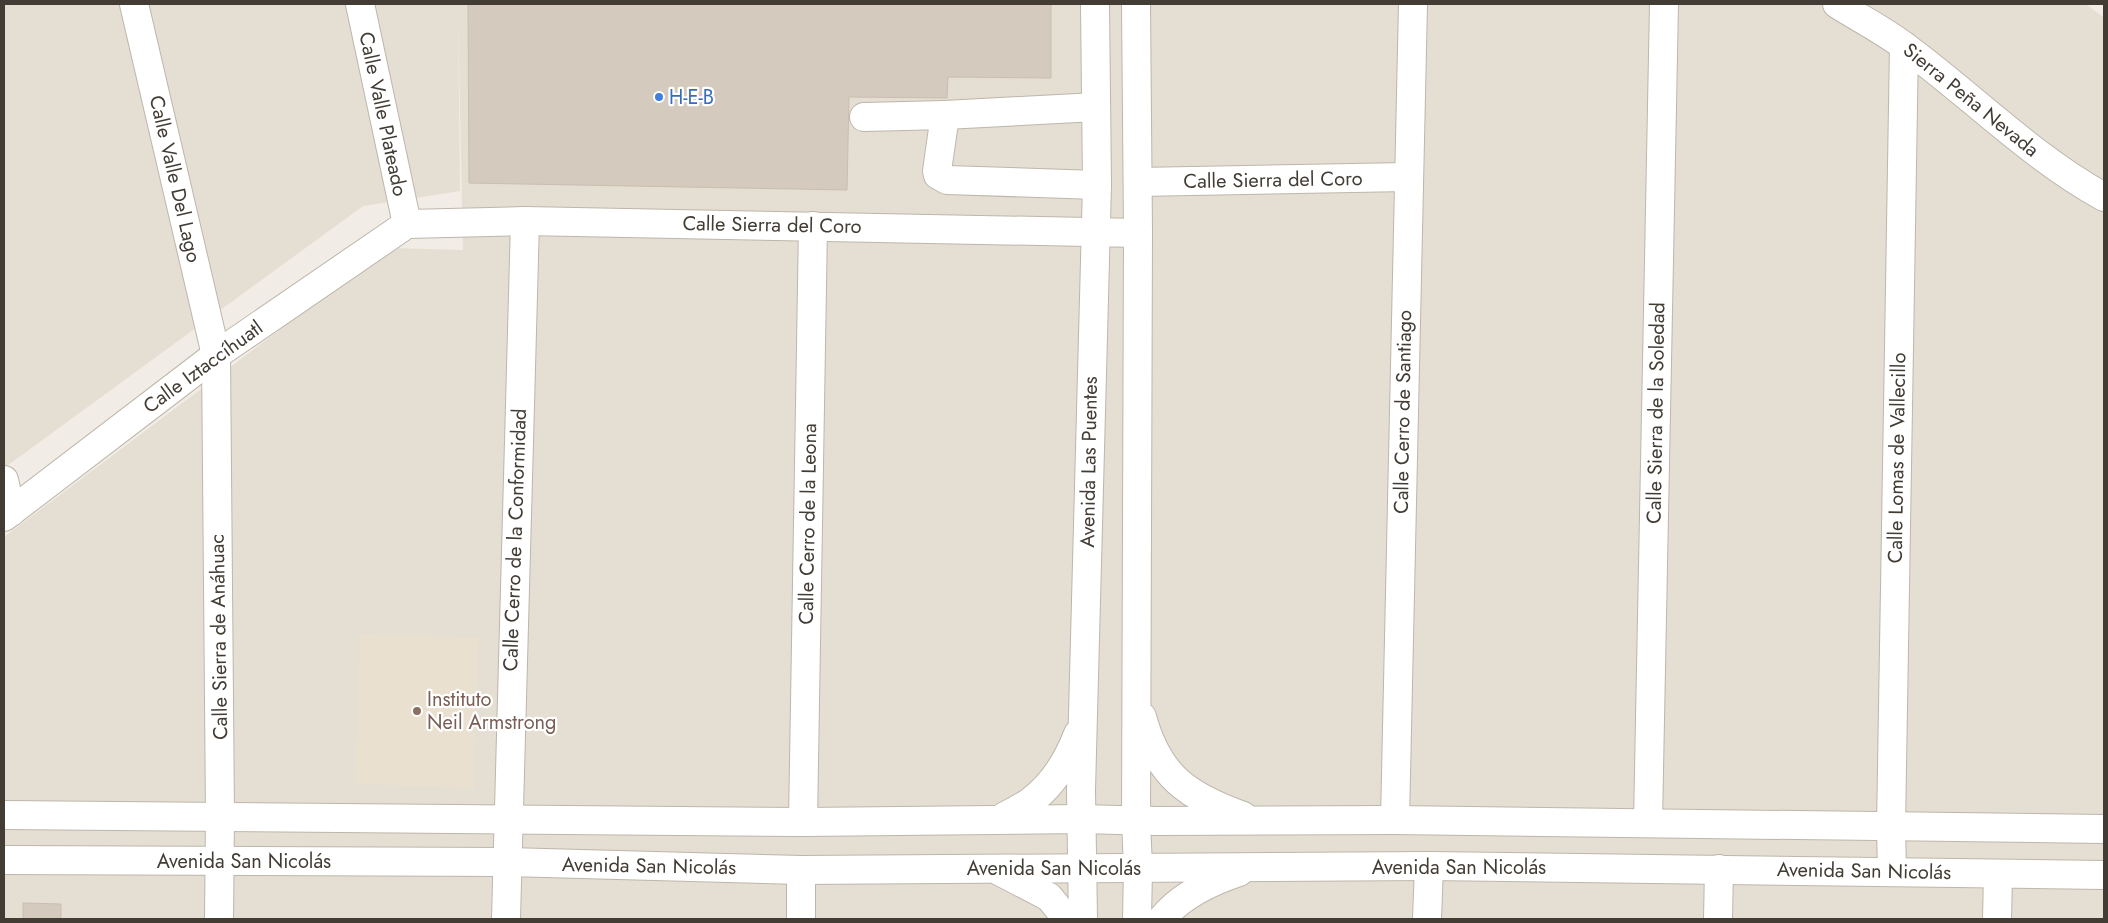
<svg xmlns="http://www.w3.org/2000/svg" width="2108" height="923" viewBox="0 0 2108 923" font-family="Jost,sans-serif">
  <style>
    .residential { fill: #e4ded3 }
    .education { fill: #e9e0d0 }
    .building { fill: #d4cabe; stroke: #cbbeaf }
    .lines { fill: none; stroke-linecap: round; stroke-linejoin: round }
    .minor-casing { stroke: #beb6ab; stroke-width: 30 }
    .minor { stroke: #fff; stroke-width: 28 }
    .shop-dot { fill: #3f7fe0; stroke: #fff; stroke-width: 2 }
    .education-dot { fill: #8d6e63; stroke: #fff; stroke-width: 2 }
    .labels { text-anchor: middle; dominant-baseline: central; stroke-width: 4.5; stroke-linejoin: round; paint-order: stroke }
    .shop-label { font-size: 20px; fill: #366cbe; stroke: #fff; text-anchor: start }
    .street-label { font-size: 20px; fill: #423c35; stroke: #fff }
    .education-label { font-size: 20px; fill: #785e54; stroke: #fff; text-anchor: start }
  </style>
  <rect width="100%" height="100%" fill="#f1ece5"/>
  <polygon class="residential" points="4,4 2086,4 2104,18 2104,919 4,919 4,537 389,248 463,250 458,15 460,191 363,206 4,468"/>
  <polygon class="education" points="360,634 479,638 474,788 355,784"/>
  <g class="building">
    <polygon points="468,4 1051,4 1051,78 948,77 947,98 849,97 847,190 469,183"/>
    <polygon points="23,903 61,904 61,919 23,919"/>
  </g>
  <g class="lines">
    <g class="minor-casing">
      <g id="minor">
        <polyline points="134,4 216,355 220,816 219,919"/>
        <polyline points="360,4 407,224"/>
        <polyline points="1136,4 1138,233 1136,821 1138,868 1137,919"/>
        <path d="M 1837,4 C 1859,18 1883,30 1904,46 C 1972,96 2030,156 2104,197"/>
        <polyline points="945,115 1096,107"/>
        <polyline points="864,117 945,115 937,171 938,175 947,180 1097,185"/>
        <polyline points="1138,182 1408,177"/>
        <polyline points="407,224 525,221 1138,233"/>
        <polyline points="4,480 11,512"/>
        <polyline points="4,517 216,355 407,224"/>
        <path d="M 1142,717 C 1158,776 1187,796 1243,816"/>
        <polyline points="4,815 803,822 1081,819 1157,821 1395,820 2104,829"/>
        <path d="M 1000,819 C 1010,813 1022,808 1031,801 C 1054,784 1068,760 1078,734"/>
        <polyline points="1395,820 1413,4"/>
        <polyline points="803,822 813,226"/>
        <polyline points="1648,822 1664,4"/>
        <polyline points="4,860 506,862 801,870 1429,866 2104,875"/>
        <polyline points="999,871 1049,897 1067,919"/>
        <polyline points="1892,871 1891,828 1904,46"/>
        <polyline points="506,919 525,221"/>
        <polyline points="801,919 801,870"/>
        <polyline points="1083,919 1081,790 1097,185 1095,4"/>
        <path d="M 1162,919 C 1180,896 1212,881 1239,872"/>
        <polyline points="1427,919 1429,866"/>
        <polyline points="1718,919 1719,869"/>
        <polyline points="1997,919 1998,874"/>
      </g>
    </g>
    <use href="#minor" class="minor"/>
  </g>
  <circle class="shop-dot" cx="659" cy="97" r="5"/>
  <circle class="education-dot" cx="417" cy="711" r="5"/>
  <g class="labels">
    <g class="shop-label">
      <text x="669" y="97">H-E-B</text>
    </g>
    <g class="street-label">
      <text transform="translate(1971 100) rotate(39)">Sierra Peña Nevada</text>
      <text transform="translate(383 114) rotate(78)">Calle Valle Plateado</text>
      <text transform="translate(175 179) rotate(77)">Calle Valle Del Lago</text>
      <text transform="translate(1273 180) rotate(-1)">Calle Sierra del Coro</text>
      <text transform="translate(772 225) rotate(1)">Calle Sierra del Coro</text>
      <text transform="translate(203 367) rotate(-36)">Calle Iztaccíhuatl</text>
      <text transform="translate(1403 412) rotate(-89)">Calle Cerro de Santiago</text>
      <text transform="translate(1656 413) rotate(-89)">Calle Sierra de la Soledad</text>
      <text transform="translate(1897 458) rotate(-89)">Calle Lomas de Vallecillo</text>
      <text transform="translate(1089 462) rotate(-89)">Avenida Las Puentes</text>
      <text transform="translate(808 524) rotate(-89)">Calle Cerro de la Leona</text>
      <text transform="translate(515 540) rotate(-88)">Calle Cerro de la Conformidad</text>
      <text transform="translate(219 637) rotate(-91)">Calle Sierra de Anáhuac</text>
      <text x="244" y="861">Avenida San Nicolás</text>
      <text transform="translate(649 866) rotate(1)">Avenida San Nicolás</text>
      <text x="1459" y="867">Avenida San Nicolás</text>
      <text x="1054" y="868">Avenida San Nicolás</text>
      <text transform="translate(1864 871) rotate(1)">Avenida San Nicolás</text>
    </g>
    <g class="education-label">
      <text x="427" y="699">Instituto<tspan x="427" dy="23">Neil Armstrong</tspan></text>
    </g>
  </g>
  <rect width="2108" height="923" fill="none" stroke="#423c35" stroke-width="10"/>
</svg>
